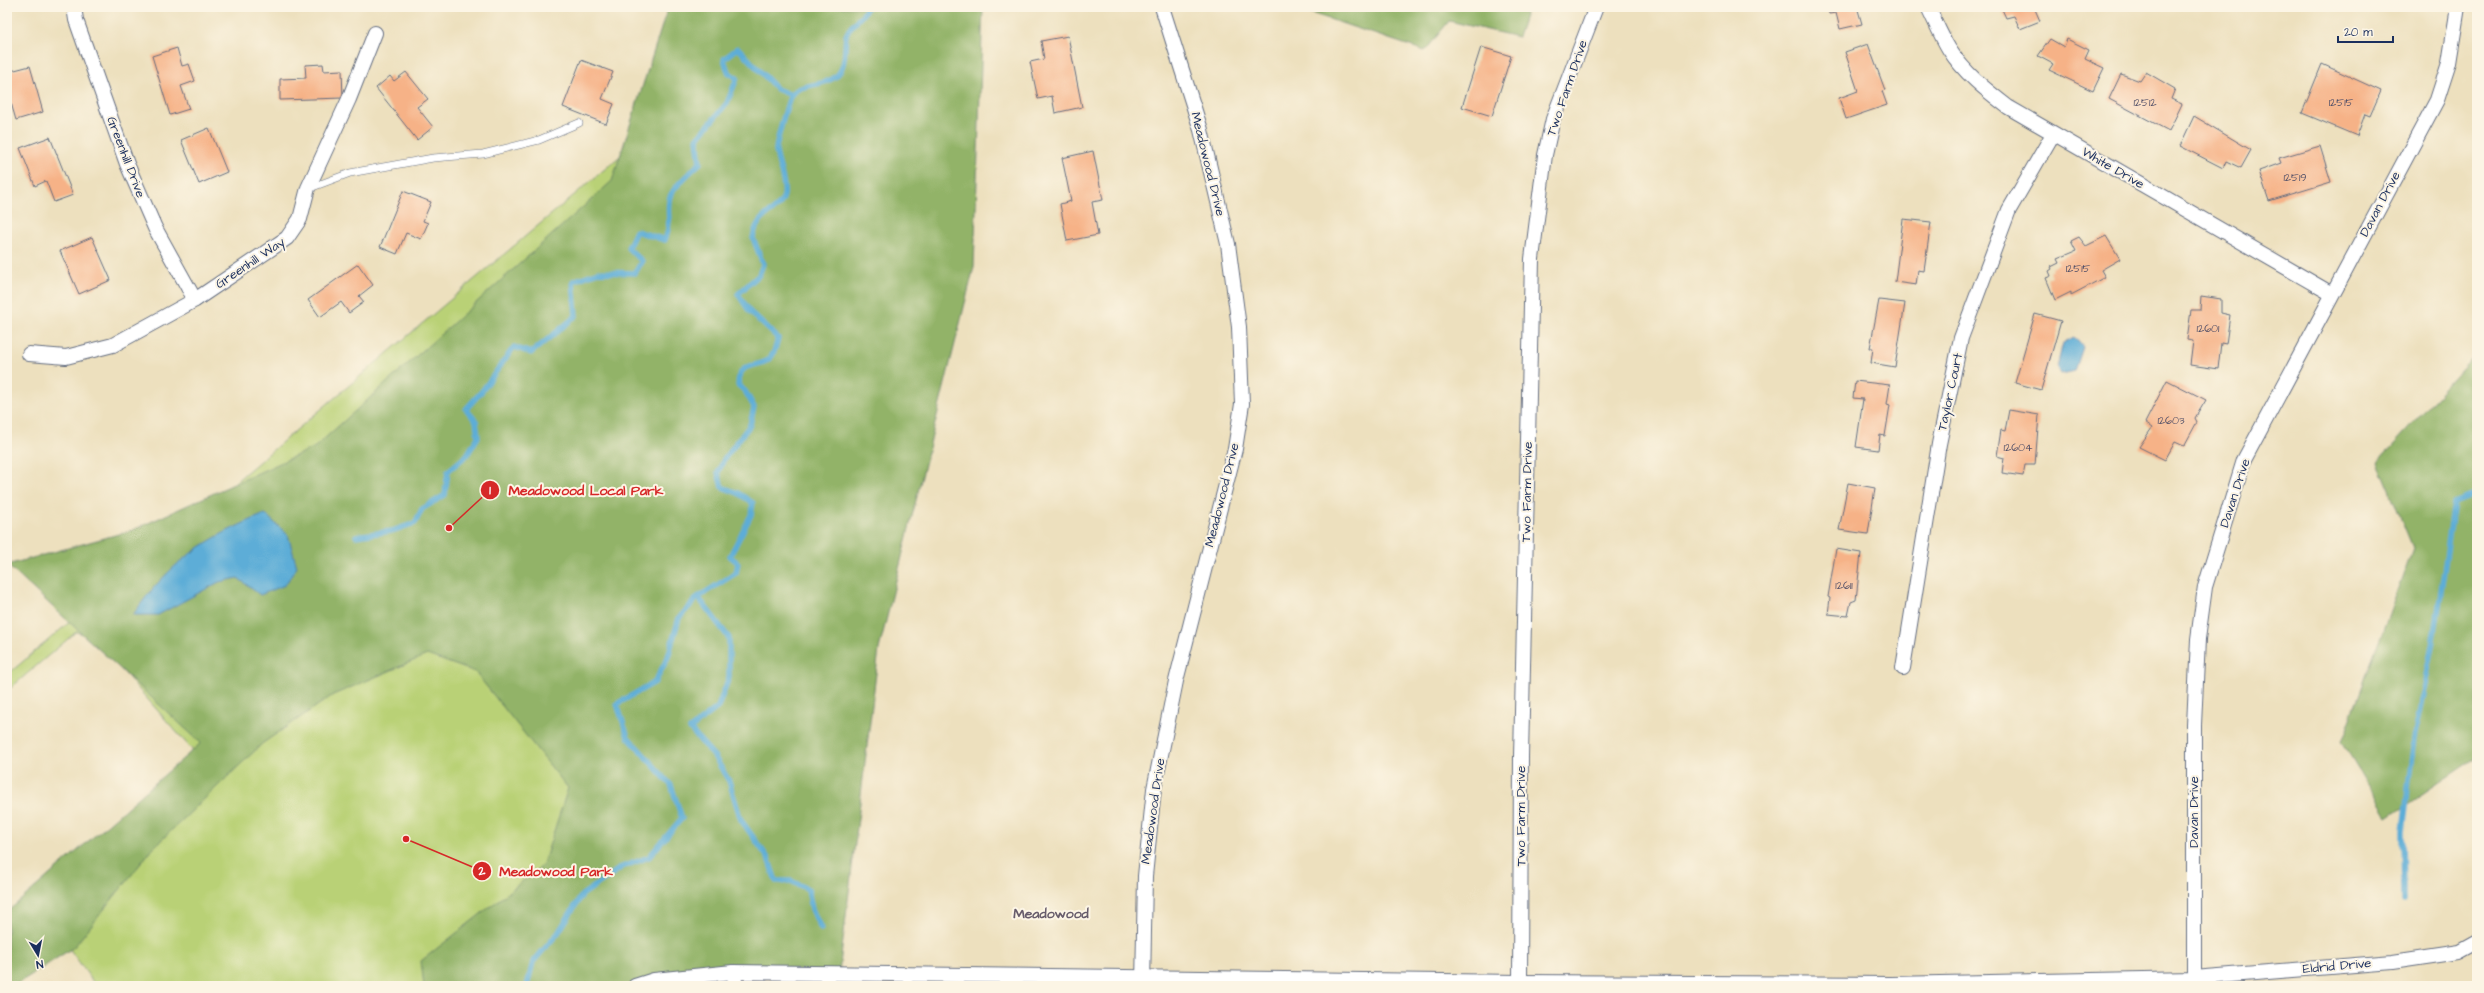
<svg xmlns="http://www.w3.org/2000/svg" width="2484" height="993" viewBox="0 0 2484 993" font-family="'Architects Daughter',sans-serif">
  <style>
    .green { fill: #b9d176; stroke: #6a806a }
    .forest { fill: #92b367; stroke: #567162 }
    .water { fill: #5dadd7; stroke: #3c6e9a }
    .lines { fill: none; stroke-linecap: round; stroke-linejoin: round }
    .stream { stroke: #5dadd7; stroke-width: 5.5 }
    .building { fill: #f6b287 }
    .lane-casing { stroke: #646d80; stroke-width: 8 }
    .street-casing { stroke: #646d80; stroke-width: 16 }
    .lane { stroke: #fff; stroke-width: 7 }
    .street { stroke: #fff; stroke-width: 14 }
    .labels { text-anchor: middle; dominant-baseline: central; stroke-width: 4; stroke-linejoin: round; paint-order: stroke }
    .number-label { font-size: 11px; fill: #525068 }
    .street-label { font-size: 13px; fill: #1b2f5e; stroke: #fcf5e5 }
    .neighbourhood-label { font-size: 14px; font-weight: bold; fill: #685d6c; stroke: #fcf5e5 }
    .leader { fill: none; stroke: #d62828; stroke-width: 1.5 }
    .callout-dot { fill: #d62828; stroke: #fcf5e5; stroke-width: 1.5 }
    .mark-label { font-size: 12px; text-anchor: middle; font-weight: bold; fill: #fff }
    .callout-label { font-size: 14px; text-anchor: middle; font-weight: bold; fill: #d62828; stroke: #fcf5e5; stroke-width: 4; stroke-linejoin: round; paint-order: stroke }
  </style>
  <rect width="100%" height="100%" fill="#fcf5e5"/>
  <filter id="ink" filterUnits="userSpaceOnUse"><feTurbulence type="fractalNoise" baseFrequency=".025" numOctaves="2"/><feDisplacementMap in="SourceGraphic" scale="8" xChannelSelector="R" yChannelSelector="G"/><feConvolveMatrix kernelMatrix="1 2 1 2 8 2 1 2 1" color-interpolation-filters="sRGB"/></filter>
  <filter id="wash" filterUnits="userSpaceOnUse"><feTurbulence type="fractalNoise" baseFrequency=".012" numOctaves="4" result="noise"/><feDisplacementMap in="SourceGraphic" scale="16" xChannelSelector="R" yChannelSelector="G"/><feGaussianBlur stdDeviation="0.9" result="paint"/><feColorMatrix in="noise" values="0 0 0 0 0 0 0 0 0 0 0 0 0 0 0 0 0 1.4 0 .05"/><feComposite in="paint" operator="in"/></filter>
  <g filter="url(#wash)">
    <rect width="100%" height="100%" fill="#ede0be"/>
    <polygon class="green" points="723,69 545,986 96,986 34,899 209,769 92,636 76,632 7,691 7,675"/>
    <g class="forest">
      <polygon points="668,7 983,7 974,267 879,649 839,973 733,972 635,986 424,986 421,961 543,865 568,788 475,672 427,655 333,695 263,743 153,848 74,947 14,986 7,986 7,912 201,743 7,565 133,530 315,447 612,181"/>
      <polygon points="1293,7 1528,7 1518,37 1449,21 1425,51"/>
      <polygon points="2477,353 2477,757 2388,817 2342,742 2413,548 2378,462"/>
    </g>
    <g class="water">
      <polygon points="2074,337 2083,347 2075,371 2061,374 2057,367 2063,343"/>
      <path d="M 265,514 L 288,535 L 297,567 L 285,585 L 260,595 L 238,578 L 219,582 L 158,615 L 133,615 C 169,562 206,538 265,514 Z"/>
    </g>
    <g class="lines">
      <g class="stream">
        <path d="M 356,536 L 392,531 L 415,523 L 422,509 L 445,495 L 448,471 L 467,455 L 478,437 L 476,421 L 466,409 L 482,391 L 514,347 L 531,353 L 576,316 L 573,281 L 598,272 L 635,273 L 642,261 L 628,248 L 636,231 L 665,240 C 672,220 667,219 669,201 C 669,190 692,171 700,163 L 697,139 L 727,103 L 737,78 L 728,72 L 724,59 L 738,48 L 777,89 L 791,95"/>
        <polyline points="698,597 729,638 729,677 718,707 690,729 714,756 729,781 741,820 768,858 776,881 791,881 808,889 812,909 821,929"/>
        <polyline points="2404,900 2403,831 2414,738 2433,646 2454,503 2477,494"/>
        <path d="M 527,986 L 533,962 L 558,933 L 582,895 L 622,867 L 649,857 L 682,818 L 671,785 L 628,737 L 617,704 L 655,682 L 668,657 L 679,618 L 698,597 L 736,573 L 738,563 L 730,556 L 751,515 L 753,503 L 738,493 L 722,487 L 718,473 L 724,459 L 750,425 L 754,407 L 745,391 L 738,385 C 739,359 758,369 769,359 C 775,354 776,345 778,338 L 750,312 L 738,294 L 759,275 L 763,264 L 753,238 C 754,234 755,228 758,224 C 764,212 781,210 784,195 C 786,181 778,166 776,151 C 775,146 788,100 791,95 C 801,82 823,87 835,77 C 847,68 844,49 846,36 C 849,24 863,19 867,7"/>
      </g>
    </g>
    <g id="blocks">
      <g class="building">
        <polygon points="1828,7 1860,7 1858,10 1862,24 1840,29 1836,13 1829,14"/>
        <polygon points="2001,7 2034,7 2040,21 2020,29 2014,16 2006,18"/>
        <polygon points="1068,36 1082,107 1055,113 1052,96 1038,99 1030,62 1044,59 1041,41"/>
        <polygon points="2050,39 2064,47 2067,39 2089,50 2085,59 2104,68 2093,91 2049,70 2053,64 2038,56"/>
        <polygon points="1868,44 1885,90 1882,91 1887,105 1846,119 1839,98 1858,91 1845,52"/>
        <polygon points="1481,47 1511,56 1492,116 1462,107"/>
        <polygon points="177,48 182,66 189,64 195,81 181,86 189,109 170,115 152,56"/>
        <polygon points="581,60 613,72 602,99 614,104 606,124 563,107"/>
        <polygon points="323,64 324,71 342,70 343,98 280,100 280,79 306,78 305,65"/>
        <polygon points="2322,64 2381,91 2370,116 2365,114 2357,136 2302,113"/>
        <polygon points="30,66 43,112 16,120 11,103 7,105 7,72"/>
        <polygon points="406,72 428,99 417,107 433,127 417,140 376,88 390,76 394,81"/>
        <polygon points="2146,72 2175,89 2171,99 2182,104 2169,131 2109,99 2121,74 2140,81"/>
        <polygon points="2194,116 2251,150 2241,168 2226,161 2223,168 2180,146"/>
        <polygon points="209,128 227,172 199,184 181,140"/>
        <polygon points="50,137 73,195 54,202 46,181 35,186 20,148"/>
        <polygon points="2320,146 2331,182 2269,201 2259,171 2281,163 2279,158"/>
        <polygon points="1093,151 1103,200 1092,202 1098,235 1067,241 1060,204 1071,201 1062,158"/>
        <polygon points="403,191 431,202 423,221 428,223 421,239 406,233 397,254 380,247"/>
        <polygon points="1903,219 1931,222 1924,271 1918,270 1916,285 1895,282"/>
        <polygon points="2106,236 2120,259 2101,270 2105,277 2071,295 2071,292 2055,300 2046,278 2051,276 2049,271 2052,269 2051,267 2059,263 2057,259 2076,251 2071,241 2079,237 2086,246"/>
        <polygon points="92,237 111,280 79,294 60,251"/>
        <polygon points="358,264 373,285 359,296 364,302 349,313 341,302 320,317 308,300"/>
        <polygon points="2201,296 2221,299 2221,313 2230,315 2226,344 2221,343 2218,369 2190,365 2193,341 2187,340 2191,310 2200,310"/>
        <polygon points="1879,300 1905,303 1895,367 1871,363 1873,348 1870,348"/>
        <polygon points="2035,314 2061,321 2041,390 2015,383"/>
        <polygon points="2167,380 2206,400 2195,418 2197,422 2184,446 2175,442 2165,460 2139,447 2152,428 2145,423"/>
        <polygon points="1855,381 1890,385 1887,404 1890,405 1885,436 1880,435 1878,450 1856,447 1863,399 1853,398"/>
        <polygon points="2009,410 2039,415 2035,465 2025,465 2023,476 2002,473 2004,458 1997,456 2001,430 2005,431"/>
        <polygon points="1848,483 1875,488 1868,534 1839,530"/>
        <polygon points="1836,549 1861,553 1856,600 1851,602 1848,616 1828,614 1830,598 1828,597"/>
      </g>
    </g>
  </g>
  <g filter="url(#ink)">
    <use href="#blocks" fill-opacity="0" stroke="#646d80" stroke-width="1"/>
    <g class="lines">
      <g class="lane-casing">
        <polyline id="lane" points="310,188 350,173 433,158 483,154 539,140 579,123"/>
      </g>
      <g class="street-casing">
        <g id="street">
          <polyline points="74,7 76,20 127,164 155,228 195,300"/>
          <path d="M 1928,7 C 1935,21 1941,36 1949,49 C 1964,73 1986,90 2008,107 L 2332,294"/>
          <polyline points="29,354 66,357 113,345 195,300 287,238 300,219 308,188 349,99 375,33"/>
          <polyline points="1903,668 1939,444 1961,338 2009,210 2053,134"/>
          <polyline points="733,972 736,986"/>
          <polyline points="2194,978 2194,725 2198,639 2205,587 2244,460 2437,100 2449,63 2458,7"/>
          <polyline points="635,986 654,980 733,972 1520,982 1891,984 2194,978 2392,962 2459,952 2477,942"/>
          <polyline points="1143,986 1145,876 1154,789 1176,681 1235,449 1242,404 1239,327 1228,244 1201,130 1162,7"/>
          <polyline points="1520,986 1521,757 1532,259 1545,155 1553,119 1596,7"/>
        </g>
      </g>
      <use href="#lane" class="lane"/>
      <use href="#street" class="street"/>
    </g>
  </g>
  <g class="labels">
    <g class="number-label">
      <text x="2145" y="102">12512</text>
      <text x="2341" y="102">12515</text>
      <text x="2295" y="177">12519</text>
      <text x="2078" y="268">12515</text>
      <text x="2208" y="328">12601</text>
      <text x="2171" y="420">12603</text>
      <text x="2018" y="447">12604</text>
      <text x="1844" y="585">12611</text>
    </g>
    <g class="street-label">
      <text transform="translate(1567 88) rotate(-71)">Two Farm Drive</text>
      <text transform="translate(126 157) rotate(69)">Greenhill Drive</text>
      <text transform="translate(1208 164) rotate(76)">Meadowood Drive</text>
      <text transform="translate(2113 168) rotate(30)">White Drive</text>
      <text transform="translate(2380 204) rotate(-62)">Davan Drive</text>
      <text transform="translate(250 263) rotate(-34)">Greenhill Way</text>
      <text transform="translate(1950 392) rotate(-78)">Taylor Court</text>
      <text transform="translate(1527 492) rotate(-89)">Two Farm Drive</text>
      <text transform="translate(2235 493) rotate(-72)">Davan Drive</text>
      <text transform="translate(1222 495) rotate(-76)">Meadowood Drive</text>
      <text transform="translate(1153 811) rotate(-82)">Meadowood Drive</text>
      <text transform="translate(2194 812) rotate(-90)">Davan Drive</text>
      <text transform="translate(1521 816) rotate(-90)">Two Farm Drive</text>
      <text transform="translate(2337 966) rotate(-5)">Eldrid Drive</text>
    </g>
    <g class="neighbourhood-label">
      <text x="1051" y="914">Meadowood</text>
    </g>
  </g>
  <path class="leader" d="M449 528L490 490M406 839L482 871"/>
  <g class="callout-dot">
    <circle cx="449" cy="528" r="4"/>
    <circle cx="406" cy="839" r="4"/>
    <circle cx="490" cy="490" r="10"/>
    <circle cx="482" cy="871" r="10"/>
  </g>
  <g class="mark-label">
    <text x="490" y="494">1</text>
    <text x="482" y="875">2</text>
  </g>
  <g class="callout-label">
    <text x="586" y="495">Meadowood Local Park</text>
    <text x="556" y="876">Meadowood Park</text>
  </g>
  <rect width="2484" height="993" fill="none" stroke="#fcf5e5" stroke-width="24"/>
  <g transform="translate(38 955) rotate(170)" stroke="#fcf5e5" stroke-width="3" paint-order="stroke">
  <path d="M0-3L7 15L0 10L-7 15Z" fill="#1b2f5e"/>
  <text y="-6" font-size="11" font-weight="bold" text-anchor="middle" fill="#1b2f5e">N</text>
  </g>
  <path d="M2338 36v6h55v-6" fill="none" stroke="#1b2f5e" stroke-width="2"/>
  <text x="2344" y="36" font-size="12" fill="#1b2f5e" stroke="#fcf5e5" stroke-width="3" paint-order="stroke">20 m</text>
</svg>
